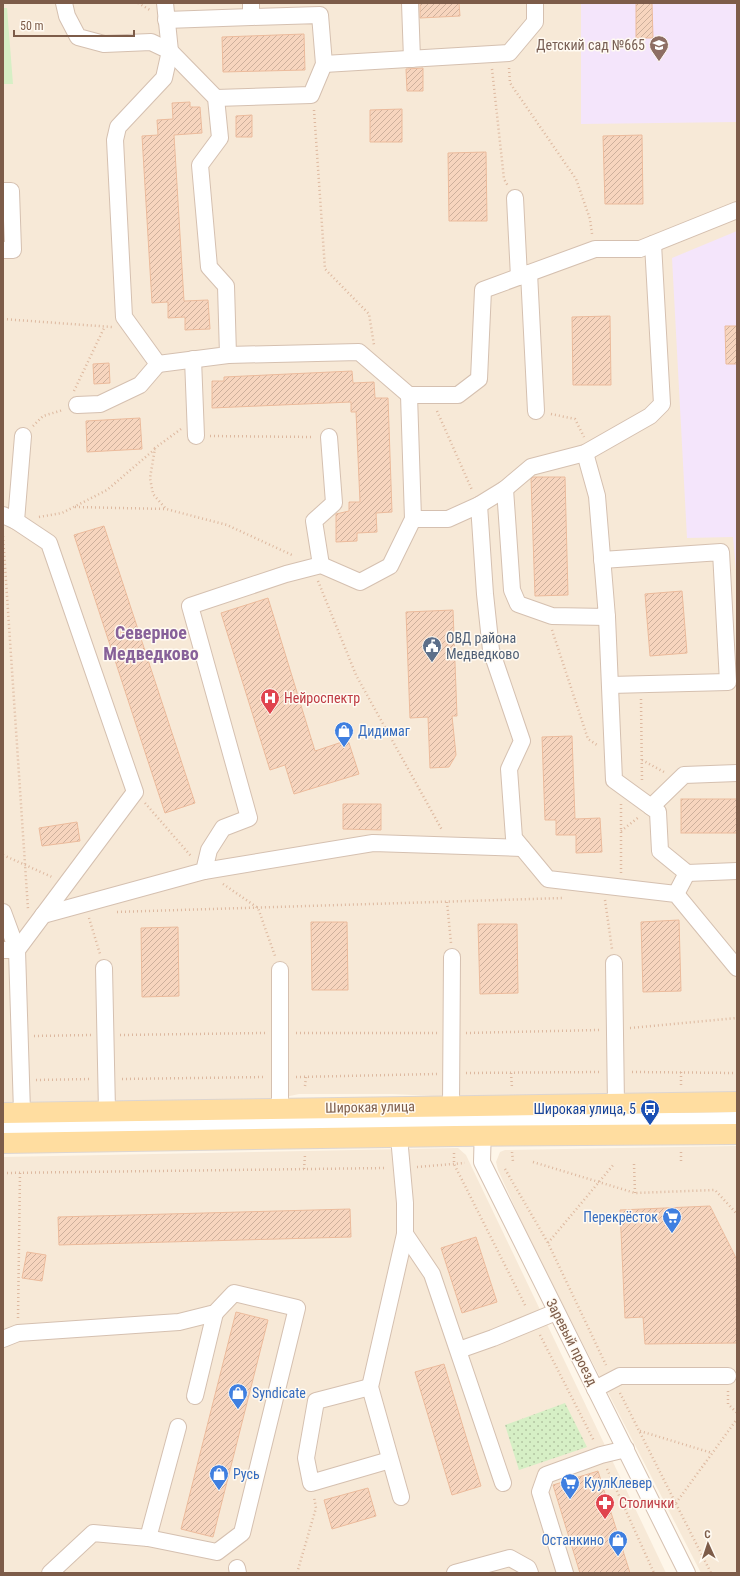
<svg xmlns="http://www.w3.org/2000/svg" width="740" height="1576" viewBox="0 0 740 1576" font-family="'Roboto Condensed',sans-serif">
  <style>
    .residential { fill: #f7e9d7 }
    .education { fill: #f4e5fb }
    .grass { fill: #d6efc5 }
    .park { fill: url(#park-dots) }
    .building { fill: url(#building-hatch); stroke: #ecbb9c }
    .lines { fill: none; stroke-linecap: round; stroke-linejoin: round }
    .minor-casing { stroke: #d5c0b0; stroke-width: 18 }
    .major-casing { stroke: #ddd5d0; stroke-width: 22 }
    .path { stroke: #ddb89f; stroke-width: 2.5; stroke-dasharray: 1 3; stroke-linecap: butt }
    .minor { stroke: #fff; stroke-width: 16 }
    .major { stroke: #ffdda0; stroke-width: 20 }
    .labels { text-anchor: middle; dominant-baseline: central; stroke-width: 3; stroke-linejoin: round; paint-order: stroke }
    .education-label { font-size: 14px; fill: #785e54; stroke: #fffaf2; text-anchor: end }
    .service-label { font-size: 14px; fill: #4e5e75; stroke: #fffaf2; text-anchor: start }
    .health-label { font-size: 14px; fill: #be3a42; stroke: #fffaf2; text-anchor: start }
    .shop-label { font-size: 14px; fill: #366cbe; stroke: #fffaf2; text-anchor: start }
    .street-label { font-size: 14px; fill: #7d5c49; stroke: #fffaf2 }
    .transit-label { font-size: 14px; fill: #164399; stroke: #fffaf2; text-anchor: end }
    .district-label { font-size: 18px; font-weight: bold; fill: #876199; stroke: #fffaf2 }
  </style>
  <defs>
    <pattern id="park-dots" width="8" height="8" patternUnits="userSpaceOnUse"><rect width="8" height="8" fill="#d6efc5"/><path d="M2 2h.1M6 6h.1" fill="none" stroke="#b3c5a2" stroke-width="1.8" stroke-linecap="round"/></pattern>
    <pattern id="building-hatch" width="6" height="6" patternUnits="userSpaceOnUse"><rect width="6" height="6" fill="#f7d5be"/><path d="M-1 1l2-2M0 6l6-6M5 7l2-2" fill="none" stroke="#cdb09c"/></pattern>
  </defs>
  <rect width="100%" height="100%" fill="#fef6e9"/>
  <g class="residential">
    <polygon points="3,3 737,3 737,1094 455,1097 392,1094 299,1094 271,1100 3,1102"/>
    <polygon points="737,1146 737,1573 701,1573 533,1247 498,1170 496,1162 500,1152 505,1150"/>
    <polygon points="458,1148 466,1155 666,1573 3,1573 3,1157"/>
  </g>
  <g class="education">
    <polygon points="581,3 737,3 737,122 581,124"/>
    <polygon points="737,231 737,581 733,537 687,538 672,258"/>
  </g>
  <polygon class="grass" points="3,8 7,8 13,84 3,84"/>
  <polygon class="park" points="565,1403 587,1447 519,1470 505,1425"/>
  <g class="building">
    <polygon points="420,3 459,3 460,16 420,18"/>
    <polygon points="636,3 652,3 653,38 636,38"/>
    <polygon points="304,34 305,70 223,72 222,37"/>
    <polygon points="423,68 423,91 407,91 406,69"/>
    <polygon points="190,102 190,107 200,107 202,133 174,135 184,301 208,300 210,329 185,330 185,317 168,318 168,302 152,303 142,136 158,135 157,120 173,119 172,103"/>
    <polygon points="402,109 402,142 370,142 370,110"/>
    <polygon points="252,115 252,137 236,137 236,116"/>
    <polygon points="642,135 643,204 605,204 603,136"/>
    <polygon points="486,152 487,221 449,221 448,153"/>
    <polygon points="610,316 611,385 573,385 572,317"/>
    <polygon points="725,326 737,326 737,364 726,364"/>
    <polygon points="109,363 110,383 94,384 93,364"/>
    <polygon points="352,371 353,383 374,382 375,398 388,398 392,512 376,513 377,532 357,533 357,541 336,542 336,514 349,511 349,502 360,502 356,412 351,412 351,402 212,408 212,381 224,381 224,377"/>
    <polygon points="140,418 142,449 87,452 86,421"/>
    <polygon points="533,477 565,477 568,595 535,596 531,479"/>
    <polygon points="104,526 195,803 165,813 74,535"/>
    <polygon points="682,591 687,653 650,656 645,594"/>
    <polygon points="268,598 315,751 348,740 359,774 294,794 285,765 270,770 221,613"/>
    <polygon points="453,610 457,716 452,716 456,755 449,767 430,768 428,717 410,718 406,612"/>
    <polygon points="572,736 575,819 600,818 602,852 576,853 576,835 556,835 556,820 545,820 542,737"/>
    <rect x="681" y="799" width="56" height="34"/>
    <polygon points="343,804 381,804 381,830 343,829"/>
    <polygon points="77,822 80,841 42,846 39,828"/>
    <polygon points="679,920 681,991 643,992 641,922"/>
    <polygon points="311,922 347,922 348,990 312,990"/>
    <polygon points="478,924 517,924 518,993 480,994"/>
    <polygon points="178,927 179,996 142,997 141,928"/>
    <polygon points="710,1206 737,1260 737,1343 645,1344 643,1317 625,1318 620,1210"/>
    <polygon points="350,1209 351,1237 59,1245 58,1217"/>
    <polygon points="476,1237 497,1302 462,1313 441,1248"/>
    <polygon points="27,1252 46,1255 42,1281 22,1278"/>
    <polygon points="236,1312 268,1320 213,1537 181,1529"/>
    <polygon points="444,1364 481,1486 452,1495 415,1372"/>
    <polygon points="598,1471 630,1573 580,1573 553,1485"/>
    <polygon points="368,1488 376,1516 332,1529 324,1500"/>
  </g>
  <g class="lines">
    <g class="minor-casing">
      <g id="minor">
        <polyline points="64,3 67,16 78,37 104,44 151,42 170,51 164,78 118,127 115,140 124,317 158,364 140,385 100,404 77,405"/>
        <polyline points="410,3 412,59"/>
        <polyline points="166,20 251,17"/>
        <polyline points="324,64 509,53 535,22 535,3"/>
        <polyline points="216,98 311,95 324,64 320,15 251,17 251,3"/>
        <polyline points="3,191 11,191 13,250 3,250"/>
        <polyline points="515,198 519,277"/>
        <polyline points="529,273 536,411"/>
        <polyline points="228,355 359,352 409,395"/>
        <polyline points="193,359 196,436"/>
        <polyline points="158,364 228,355 226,286 209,267 200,165 220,138 216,98 170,51 165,3"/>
        <polyline points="505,489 512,590 518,604 552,616 607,617 597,496 585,453"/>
        <polyline points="479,505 505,489 531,467 585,453 650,416 662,404 653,244"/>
        <polyline points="3,515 16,521"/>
        <polyline points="413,519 448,519 479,505 485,594 491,650 522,741 509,769 514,838 548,879 676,894 737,968"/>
        <polyline points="602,560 721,552 728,682 610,685"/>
        <polyline points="321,565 314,521 334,503 329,437"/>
        <polyline points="607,617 614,780 658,812 660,851 687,873 676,894"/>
        <polyline points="651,807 684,775 737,773"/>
        <polyline points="204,871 373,843 522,848"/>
        <polyline points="687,873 737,871"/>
        <polyline points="3,912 17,950 22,1112 11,1117"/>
        <polyline points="43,915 204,871 209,850 223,828 249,818 190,606 286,574 321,565 360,582 390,566 413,519 409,395 458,395 479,379 483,290 595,249 640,249 737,210"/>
        <polyline points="3,950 17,950 135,792 49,543 16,521 23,436"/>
        <polyline points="614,963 616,1104"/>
        <polyline points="104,968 107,1111"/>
        <polyline points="280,970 280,1108"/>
        <polyline points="451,1106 452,957"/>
        <polyline points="483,1125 482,1162 687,1573"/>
        <polyline points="3,1129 737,1120"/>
        <polyline points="399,1137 405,1203 405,1234 370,1387 401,1497"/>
        <polyline points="405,1234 432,1274 503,1483"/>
        <polyline points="3,1339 18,1333 179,1322 215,1313 234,1293 297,1308 242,1533 217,1552 148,1538 93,1533 50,1573"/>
        <polyline points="459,1350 493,1338 556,1312"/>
        <polyline points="370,1387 316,1401 306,1458 311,1483 390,1460"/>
        <polyline points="595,1389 620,1376 728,1376"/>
        <polyline points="195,1396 215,1313"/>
        <polyline points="148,1538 178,1427"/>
        <polyline points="237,1568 238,1573"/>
        <polyline points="455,1573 510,1558 528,1568 530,1573"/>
        <polyline points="565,1573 540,1492 546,1475 601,1455 626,1449"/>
      </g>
    </g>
    <g class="major-casing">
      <g id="major">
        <polyline points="3,1113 737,1102"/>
        <polyline points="3,1143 455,1136 737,1134"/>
      </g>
    </g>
    <g class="path">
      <polyline points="138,3 150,10"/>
      <polyline points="509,68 510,83 576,179 590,219 592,234"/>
      <polyline points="492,69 504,179 508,186"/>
      <polyline points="314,110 325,269 369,314 374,345"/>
      <polyline points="3,319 112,327"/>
      <polyline points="74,391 105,326"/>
      <polyline points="437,411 472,490"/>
      <polyline points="551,414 575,419 584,437"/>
      <polyline points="33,426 43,416 63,410"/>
      <polyline points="181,429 155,448 150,478 153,494 166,509 227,525 292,555"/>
      <polyline points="210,436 313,437"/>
      <polyline points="75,507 166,509"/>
      <polyline points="39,517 62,513 107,490 155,449"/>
      <polyline points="3,536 28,909"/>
      <polyline points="318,581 356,675 442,830"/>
      <polyline points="552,630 588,739 597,745"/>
      <polyline points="641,699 642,782"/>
      <polyline points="642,760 664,772"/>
      <polyline points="145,803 191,856"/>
      <polyline points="621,831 639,817"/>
      <polyline points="3,855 52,877"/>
      <polyline points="621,873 621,804"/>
      <polyline points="223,884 258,908 275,956"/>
      <polyline points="605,900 612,949"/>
      <polyline points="447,902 451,943"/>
      <polyline points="117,912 562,898"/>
      <polyline points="89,918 100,954"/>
      <polyline points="630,1028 737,1018"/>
      <polyline points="296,1033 437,1033"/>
      <polyline points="466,1033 599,1030"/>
      <polyline points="120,1035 265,1033"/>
      <polyline points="34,1036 91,1035"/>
      <polyline points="632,1072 737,1073"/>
      <polyline points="466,1073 601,1072"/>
      <polyline points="511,1073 512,1088"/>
      <polyline points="296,1077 437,1074"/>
      <polyline points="122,1079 265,1077"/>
      <polyline points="36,1080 91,1079"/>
      <polyline points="681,1085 681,1072"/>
      <polyline points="305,1086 306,1077"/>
      <polyline points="512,1152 513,1162"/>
      <polyline points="681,1152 681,1164"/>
      <polyline points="454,1153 454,1164 526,1307"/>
      <polyline points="533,1162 635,1193 715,1190 737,1214"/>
      <polyline points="634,1164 635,1193"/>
      <polyline points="417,1167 465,1163"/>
      <polyline points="304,1169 305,1155"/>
      <polyline points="505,1169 548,1243 606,1365"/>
      <polyline points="3,1173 386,1168"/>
      <polyline points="548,1243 614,1164"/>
      <polyline points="18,1318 20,1173"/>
      <polyline points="540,1335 594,1441"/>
      <polyline points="728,1391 728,1404 737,1413"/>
      <polyline points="620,1393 711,1573"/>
      <polyline points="640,1431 712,1453"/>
      <polyline points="607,1469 654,1573"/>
      <polyline points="676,1503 737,1419"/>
      <polyline points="297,1573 316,1508 314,1497"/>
    </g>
    <use href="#minor" class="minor"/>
    <use href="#major" class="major"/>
  </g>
  <defs>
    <g id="school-pin" transform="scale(1)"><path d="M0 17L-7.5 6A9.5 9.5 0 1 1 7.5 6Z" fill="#8d6e63" stroke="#fffaf2"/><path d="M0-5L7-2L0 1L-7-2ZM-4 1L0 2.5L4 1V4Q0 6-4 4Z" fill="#fff"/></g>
    <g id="civic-pin" transform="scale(1)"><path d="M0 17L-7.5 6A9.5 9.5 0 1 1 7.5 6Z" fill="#5c6f8a" stroke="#fffaf2"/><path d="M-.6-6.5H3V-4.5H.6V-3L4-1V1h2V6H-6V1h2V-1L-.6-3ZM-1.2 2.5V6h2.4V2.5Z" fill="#fff"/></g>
    <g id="hospital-pin" transform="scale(1)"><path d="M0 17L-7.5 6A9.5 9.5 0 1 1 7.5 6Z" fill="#e0444e" stroke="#fffaf2"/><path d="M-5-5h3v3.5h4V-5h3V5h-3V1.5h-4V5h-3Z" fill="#fff"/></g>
    <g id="shop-pin" transform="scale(1)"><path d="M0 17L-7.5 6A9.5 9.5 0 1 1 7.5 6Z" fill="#3f7fe0" stroke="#fffaf2"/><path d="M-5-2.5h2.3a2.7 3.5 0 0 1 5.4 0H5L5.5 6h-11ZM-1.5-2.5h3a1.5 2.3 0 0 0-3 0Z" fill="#fff"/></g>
    <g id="bus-pin" transform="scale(1)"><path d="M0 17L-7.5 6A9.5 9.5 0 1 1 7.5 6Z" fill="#1a4fb4" stroke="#fffaf2"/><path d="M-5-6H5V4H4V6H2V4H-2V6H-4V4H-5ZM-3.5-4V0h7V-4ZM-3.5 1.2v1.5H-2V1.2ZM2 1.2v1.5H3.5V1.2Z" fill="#fff"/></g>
    <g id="supermarket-pin" transform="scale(1)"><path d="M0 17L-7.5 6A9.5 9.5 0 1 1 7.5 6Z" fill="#3f7fe0" stroke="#fffaf2"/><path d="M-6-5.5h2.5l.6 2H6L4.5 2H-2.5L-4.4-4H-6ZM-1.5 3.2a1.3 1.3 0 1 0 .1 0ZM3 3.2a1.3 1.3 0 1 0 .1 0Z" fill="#fff"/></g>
    <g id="pharmacy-pin" transform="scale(1)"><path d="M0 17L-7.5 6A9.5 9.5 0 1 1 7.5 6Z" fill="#e0444e" stroke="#fffaf2"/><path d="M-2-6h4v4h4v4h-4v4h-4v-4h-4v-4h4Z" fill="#fff"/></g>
  </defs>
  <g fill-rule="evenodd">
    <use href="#school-pin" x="659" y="45"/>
    <use href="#civic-pin" x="432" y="646"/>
    <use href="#hospital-pin" x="270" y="698"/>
    <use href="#shop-pin" x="344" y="731"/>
    <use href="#bus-pin" x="650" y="1109"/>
    <use href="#supermarket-pin" x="672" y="1217"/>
    <use href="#shop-pin" x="238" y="1393"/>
    <use href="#shop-pin" x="219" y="1474"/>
    <use href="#supermarket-pin" x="570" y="1483"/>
    <use href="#pharmacy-pin" x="605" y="1503"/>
    <use href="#shop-pin" x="618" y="1540"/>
  </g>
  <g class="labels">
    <g class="education-label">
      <text x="645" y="45">Детский сад №665</text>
    </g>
    <g class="service-label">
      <text x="446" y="638">ОВД района<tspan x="446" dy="16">Медведково</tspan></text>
    </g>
    <g class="health-label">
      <text x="284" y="698">Нейроcпектр</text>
      <text x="619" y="1503">Столички</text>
    </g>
    <g class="shop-label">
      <text x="358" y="731">Дидимаг</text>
      <text x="658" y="1217" text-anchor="end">Перекрёсток</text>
      <text x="252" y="1393">Syndicate</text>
      <text x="233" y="1474">Русь</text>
      <text x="584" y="1483">КуулКлевер</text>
      <text x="604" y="1540" text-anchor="end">Останкино</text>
    </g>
    <g class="street-label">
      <text transform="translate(370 1107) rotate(-1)">Широкая улица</text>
      <text transform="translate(572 1342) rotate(63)">Заревый проезд</text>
    </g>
    <g class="transit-label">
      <text x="636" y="1109">Широкая улица, 5</text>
    </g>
    <g class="district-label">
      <text x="151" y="632">Северное<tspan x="151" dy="21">Медведково</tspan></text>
    </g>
  </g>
  <rect width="740" height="1576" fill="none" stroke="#7d5c49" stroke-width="8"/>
  <g transform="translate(708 1544) rotate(357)" stroke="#fffaf2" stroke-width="3" paint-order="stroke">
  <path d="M0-3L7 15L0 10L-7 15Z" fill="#7d5c49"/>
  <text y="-6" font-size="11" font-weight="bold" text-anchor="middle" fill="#7d5c49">С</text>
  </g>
  <path d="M14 30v6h120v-6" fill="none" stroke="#7d5c49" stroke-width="2"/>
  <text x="20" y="30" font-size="12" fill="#7d5c49" stroke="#fffaf2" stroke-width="3" paint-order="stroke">50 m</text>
</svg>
